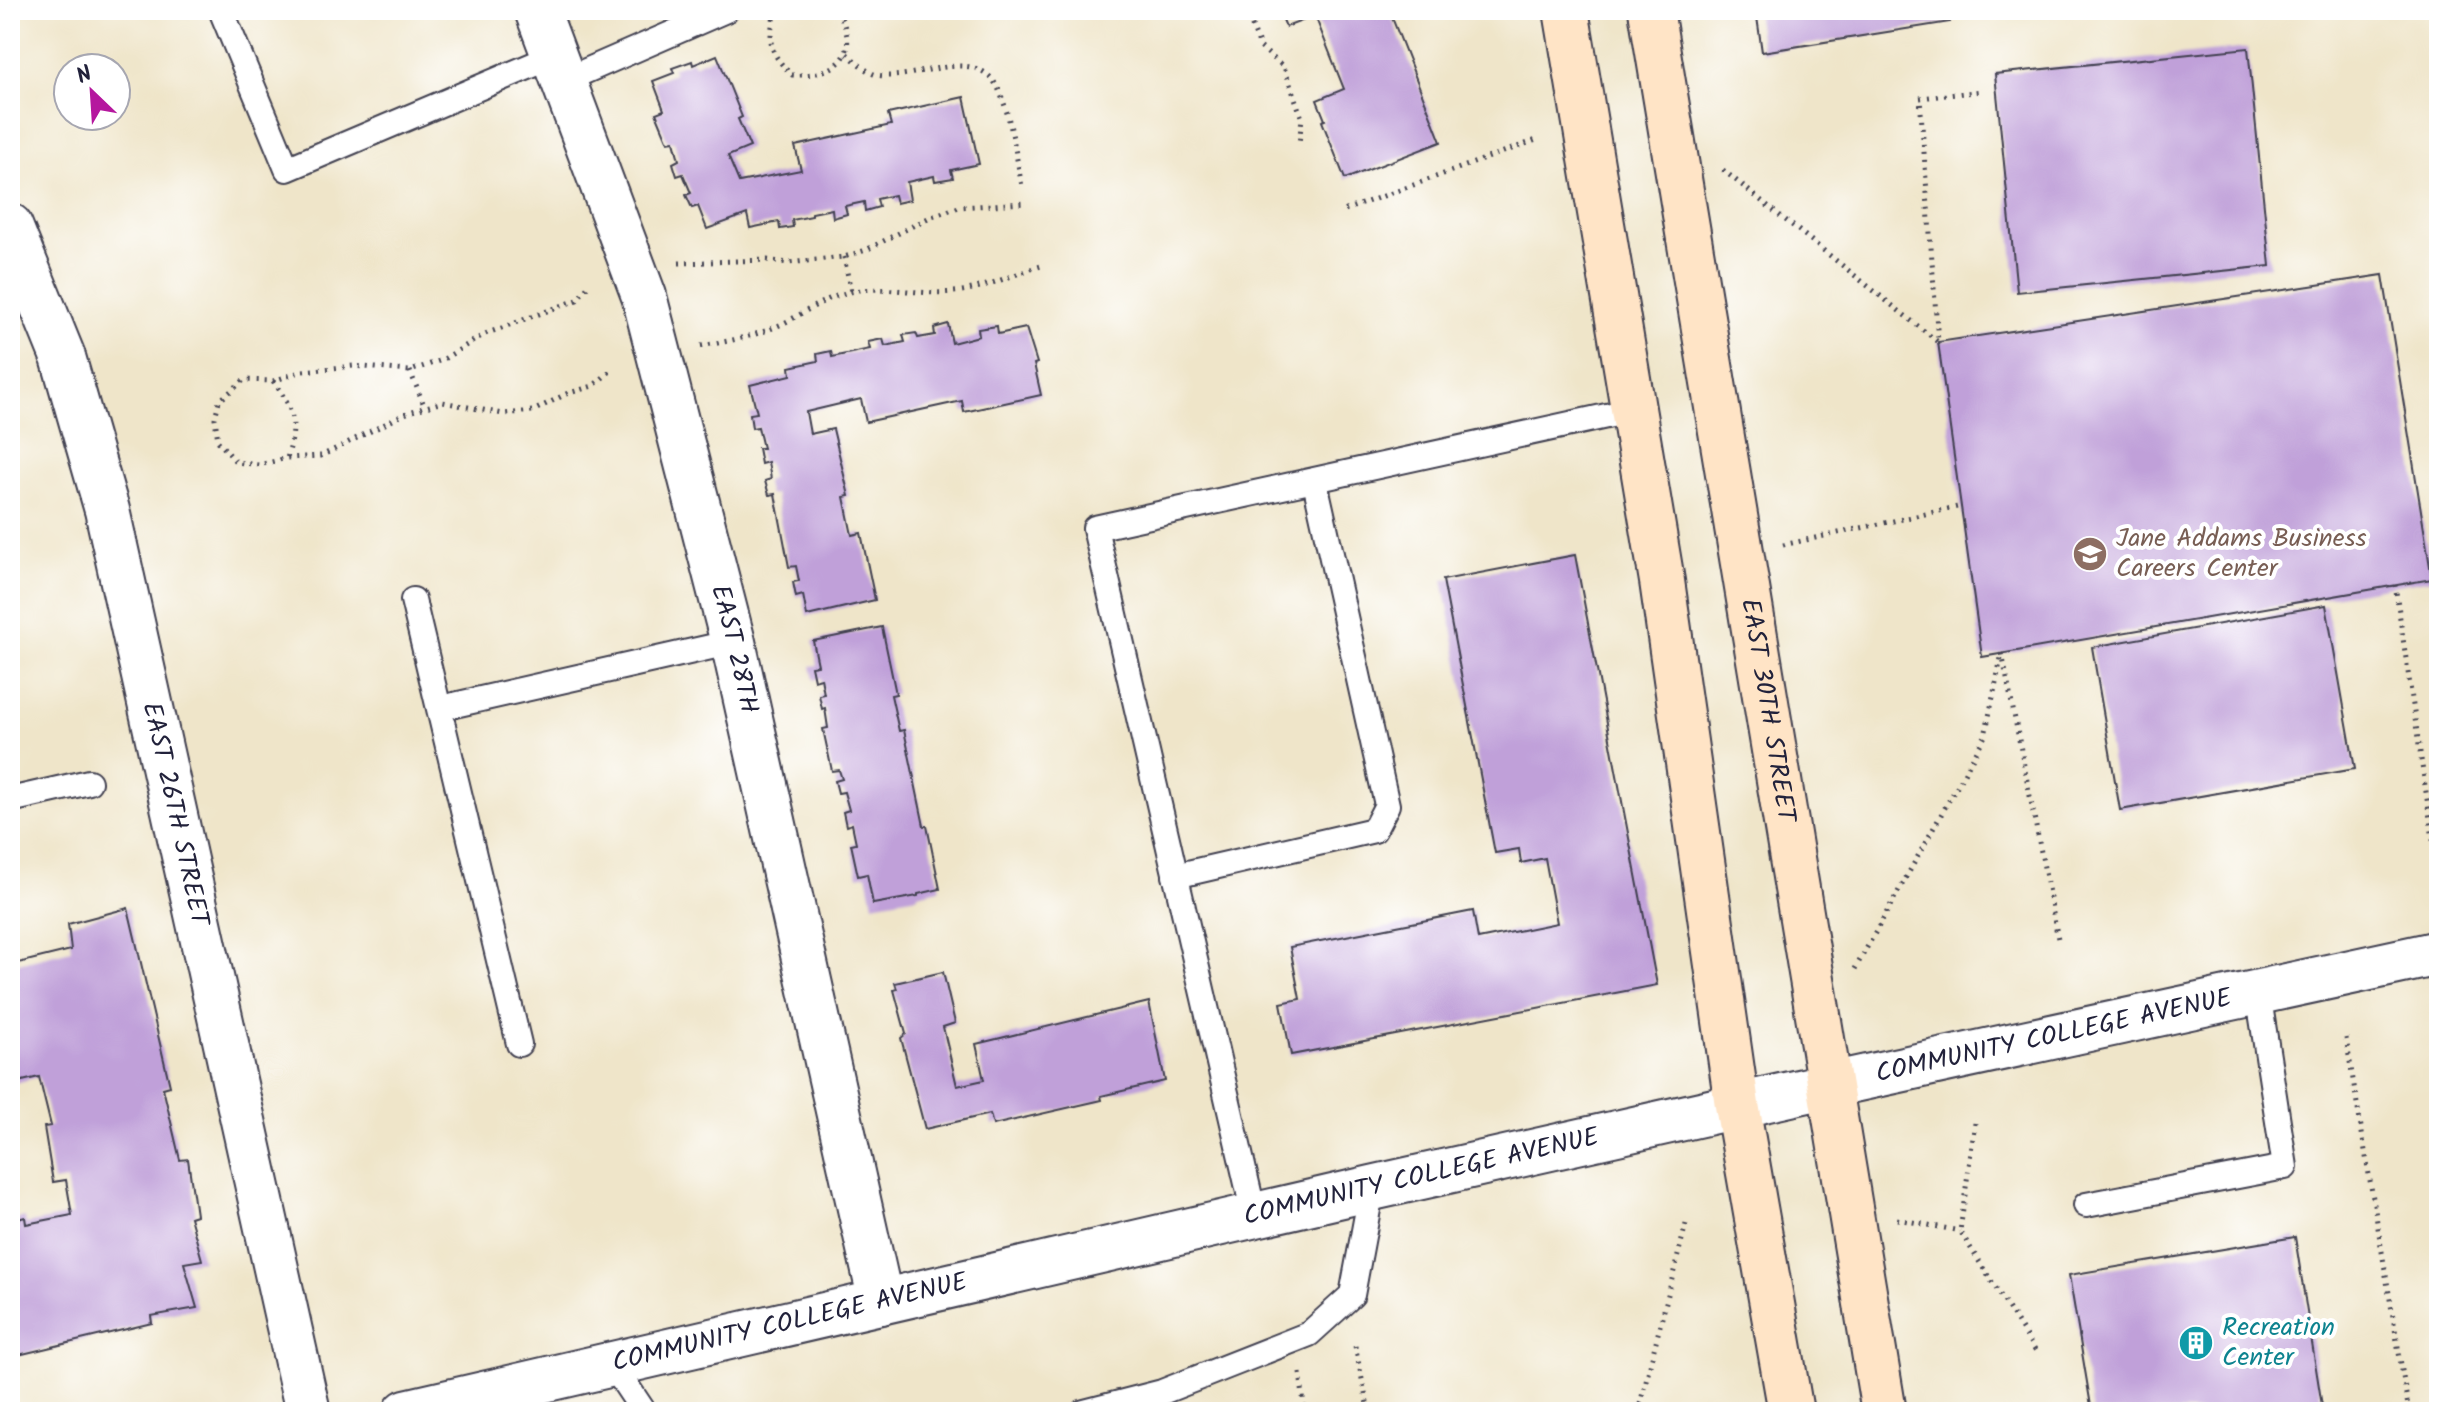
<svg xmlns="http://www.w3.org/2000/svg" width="2449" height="1422" viewBox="0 0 2449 1422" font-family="Kalam,sans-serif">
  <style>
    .building { fill: #c0a0d9 }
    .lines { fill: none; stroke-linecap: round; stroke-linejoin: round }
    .service-casing { stroke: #413f50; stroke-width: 28 }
    .minor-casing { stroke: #413f50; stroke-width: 48 }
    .tertiary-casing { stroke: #413f50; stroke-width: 48 }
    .secondary-casing { stroke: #413f50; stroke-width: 48 }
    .path { stroke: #413f50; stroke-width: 5; stroke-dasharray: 2 6; stroke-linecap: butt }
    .service { stroke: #fff; stroke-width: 24 }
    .minor { stroke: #fff; stroke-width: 44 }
    .tertiary { stroke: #fff; stroke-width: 44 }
    .secondary { stroke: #ffe4c6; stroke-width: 44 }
    .labels { text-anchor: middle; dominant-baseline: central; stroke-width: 8; stroke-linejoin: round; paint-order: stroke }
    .education-label { font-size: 26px; fill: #785e54; stroke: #fff; text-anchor: start }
    .street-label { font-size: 26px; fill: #22223b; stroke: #fff }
    .culture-label { font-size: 26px; fill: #0d838f; stroke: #fff; text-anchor: start }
  </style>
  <rect width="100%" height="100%" fill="#fff"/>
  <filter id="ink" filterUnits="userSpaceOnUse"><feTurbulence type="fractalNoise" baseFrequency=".0125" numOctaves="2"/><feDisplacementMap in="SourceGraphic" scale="16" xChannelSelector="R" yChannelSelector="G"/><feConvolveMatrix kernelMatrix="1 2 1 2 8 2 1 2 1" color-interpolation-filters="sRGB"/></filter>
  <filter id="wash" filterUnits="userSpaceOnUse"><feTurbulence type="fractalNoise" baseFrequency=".006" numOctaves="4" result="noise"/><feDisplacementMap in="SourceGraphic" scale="32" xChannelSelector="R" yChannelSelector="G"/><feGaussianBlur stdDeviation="1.8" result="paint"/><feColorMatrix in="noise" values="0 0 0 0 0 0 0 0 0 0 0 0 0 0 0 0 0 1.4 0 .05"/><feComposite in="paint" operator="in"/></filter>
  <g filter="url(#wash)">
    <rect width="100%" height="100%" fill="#efe5c9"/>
    <g id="blocks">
      <g class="building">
        <polygon points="1279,10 1389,10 1441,142 1345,179 1322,121 1325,120 1317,100 1344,89 1315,16 1286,27"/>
        <polygon points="1756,10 1948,10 1950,22 1762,52"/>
        <polygon points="2248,48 2270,266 2017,292 1995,74"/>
        <polygon points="717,55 742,117 738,119 750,147 728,156 739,182 801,170 795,146 891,125 888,114 964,97 979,164 951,170 953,178 935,181 934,176 907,182 910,200 896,203 894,195 877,199 879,207 865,211 864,202 845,206 847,214 833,218 832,209 812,213 812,216 792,220 793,227 780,229 779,222 750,228 747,214 707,229 698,206 692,208 686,195 691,193 683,174 677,176 673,163 679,160 674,141 668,142 656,113 664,110 653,81 674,73 672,68 692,61 693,65"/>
        <polygon points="2383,275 2432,579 1982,657 1938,342"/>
        <polygon points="948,324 952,343 979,336 978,329 997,326 998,334 1026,328 1037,363 1034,364 1041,395 964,412 962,401 866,422 861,399 806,412 810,434 833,429 849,496 844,497 852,535 861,533 875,600 807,616 803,595 796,597 793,582 799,581 796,566 789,567 775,494 769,495 765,481 771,479 768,462 761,464 758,448 763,448 758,427 752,428 750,414 757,413 750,385 791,375 790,367 818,361 817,354 831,351 832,357 870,349 868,342 883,339 885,346 905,342 903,335 916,333 918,338 935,335 934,328"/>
        <polygon points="1575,555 1657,985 1291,1055 1281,1003 1300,999 1290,947 1473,911 1478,939 1557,923 1545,858 1521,863 1519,849 1495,853 1443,580"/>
        <polygon points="2326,605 2355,769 2120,810 2092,647"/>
        <polygon points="882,627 896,694 891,695 899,731 904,730 924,826 927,826 940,889 918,894 918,896 873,904 867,874 858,876 851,844 856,843 852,824 846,826 843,812 849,810 844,792 838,793 835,781 842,779 839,770 832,771 823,729 828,728 825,708 822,709 819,695 824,694 821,678 814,680 811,666 818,665 813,641"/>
        <polygon points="128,908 170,1086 163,1088 180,1160 188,1159 196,1215 190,1217 202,1260 184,1263 197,1308 151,1316 152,1323 10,1357 10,1221 25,1217 26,1224 72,1215 66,1180 53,1182 44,1127 51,1126 39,1077 10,1084 10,965 71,950 68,924"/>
        <polygon points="943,972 955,1023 943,1027 957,1086 984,1080 976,1044 1149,1002 1165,1081 1101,1096 1102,1100 993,1125 990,1114 925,1129 901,1038 906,1034 894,990 897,989 895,983"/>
        <polygon points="2295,1237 2323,1412 2092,1412 2069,1275"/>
      </g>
    </g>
  </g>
  <g filter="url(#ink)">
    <use href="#blocks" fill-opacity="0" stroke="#413f50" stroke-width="2"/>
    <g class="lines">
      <g class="service-casing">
        <g id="service">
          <polyline points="221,10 287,169 554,56"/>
          <polyline points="563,81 726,10"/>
          <polyline points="413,600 519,1044"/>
          <polyline points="441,708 733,642"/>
          <polyline points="10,800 89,782"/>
          <polyline points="1175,876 1374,830 1387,805 1315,482"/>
          <polyline points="2086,1205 2285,1167 2258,992"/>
          <polyline points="1254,1214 1095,528 1634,410"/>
          <polyline points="612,1364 644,1412"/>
          <polyline points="1084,1412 1162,1392 1309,1334 1352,1295 1372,1188"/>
        </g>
      </g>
      <g class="minor-casing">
        <g id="minor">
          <path id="s1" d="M 537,10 L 644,296 L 733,642 L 881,1302"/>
          <path id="s2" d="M 10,226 L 63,357 L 107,510 L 308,1412"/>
        </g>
      </g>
      <g class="tertiary-casing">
        <g id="tertiary">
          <path id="s3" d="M 406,1412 L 1372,1188 L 1830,1085 L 2439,953"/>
        </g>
      </g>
      <g class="secondary-casing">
        <g id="secondary">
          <polyline points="1566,10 1662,581 1737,1105 1791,1412"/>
          <path id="s4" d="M 1651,10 L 1884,1412"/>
        </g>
      </g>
      <g class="path">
        <path d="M 775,10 C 768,44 768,51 792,75 C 819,76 856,67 846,32 C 844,23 842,17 835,10"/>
        <polyline points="1250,10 1250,21 1260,47 1284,67 1302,118 1299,143"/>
        <path d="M 847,54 C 856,61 867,73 877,75 C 917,83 980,39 1001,95 C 1012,123 1016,157 1022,186"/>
        <polyline points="1723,170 1938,342 1920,98 1983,91"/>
        <polyline points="1345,210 1539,139"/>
        <polyline points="844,257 851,292"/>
        <polyline points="679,263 767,260 788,263 844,257 866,250 932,216 959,207 1026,203"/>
        <polyline points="587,287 577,300 485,334 442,360 410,371 353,366 303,371 273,381 244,380 219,401 215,418 218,441 236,462 259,465 287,458 321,456 409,412 443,402 503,414 533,411 566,394 593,386 613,369"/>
        <path d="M 701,346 C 730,341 757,336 784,323 C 806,312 824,298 850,292 C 885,284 918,296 953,292 C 982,290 1013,274 1041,266"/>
        <polyline points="410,371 424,405"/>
        <path d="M 273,381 C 294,409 298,424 287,458"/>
        <polyline points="1783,545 1962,506"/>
        <polyline points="2395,585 2436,859"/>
        <polyline points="1855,969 1985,736 2002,653 2059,944"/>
        <polyline points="2346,1038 2409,1412"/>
        <polyline points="1975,1123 1960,1231 2036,1352"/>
        <polyline points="1897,1219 1960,1231"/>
        <polyline points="1355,1346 1369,1412"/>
        <polyline points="1300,1373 1305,1412"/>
        <polyline points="1638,1412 1686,1224"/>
      </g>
      <use href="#service" class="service"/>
      <use href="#minor" class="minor"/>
      <use href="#tertiary" class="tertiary"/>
      <use href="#secondary" class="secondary"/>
    </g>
  </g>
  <defs>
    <g id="school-disc" transform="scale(1.8)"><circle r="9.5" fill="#8d6e63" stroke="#fff"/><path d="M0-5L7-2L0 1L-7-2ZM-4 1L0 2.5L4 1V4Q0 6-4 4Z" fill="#fff"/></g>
    <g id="building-disc" transform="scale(1.8)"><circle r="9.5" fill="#0f9aa8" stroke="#fff"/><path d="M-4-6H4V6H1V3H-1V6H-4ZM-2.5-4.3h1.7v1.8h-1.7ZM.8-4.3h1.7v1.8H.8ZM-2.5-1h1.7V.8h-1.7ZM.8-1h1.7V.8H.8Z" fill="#fff"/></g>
  </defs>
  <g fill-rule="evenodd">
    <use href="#school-disc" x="2090" y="554"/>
    <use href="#building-disc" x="2196" y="1343"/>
  </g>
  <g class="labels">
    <g class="education-label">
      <text x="2116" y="539">Jane Addams Business<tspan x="2116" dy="30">Careers Center</tspan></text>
    </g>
    <g class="street-label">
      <text stroke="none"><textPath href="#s1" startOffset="670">EAST 28TH</textPath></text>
      <text stroke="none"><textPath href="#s4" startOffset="710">EAST 30TH STREET</textPath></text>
      <text stroke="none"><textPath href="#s2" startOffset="612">EAST 26TH STREET</textPath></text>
      <text stroke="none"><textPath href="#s3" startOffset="1690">COMMUNITY COLLEGE AVENUE</textPath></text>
      <text stroke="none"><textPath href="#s3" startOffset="1042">COMMUNITY COLLEGE AVENUE</textPath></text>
      <text stroke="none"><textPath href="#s3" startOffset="394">COMMUNITY COLLEGE AVENUE</textPath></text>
    </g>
    <g class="culture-label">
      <text x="2222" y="1328">Recreation<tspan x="2222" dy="30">Center</tspan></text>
    </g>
  </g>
  <rect width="2449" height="1422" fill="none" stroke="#fff" stroke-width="40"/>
  <g transform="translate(92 92) rotate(335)"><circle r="38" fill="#ffffff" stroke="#a7a7b1" stroke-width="2"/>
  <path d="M0-6L14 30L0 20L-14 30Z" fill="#b5179e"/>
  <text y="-12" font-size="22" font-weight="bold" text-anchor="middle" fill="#22223b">N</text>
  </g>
</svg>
